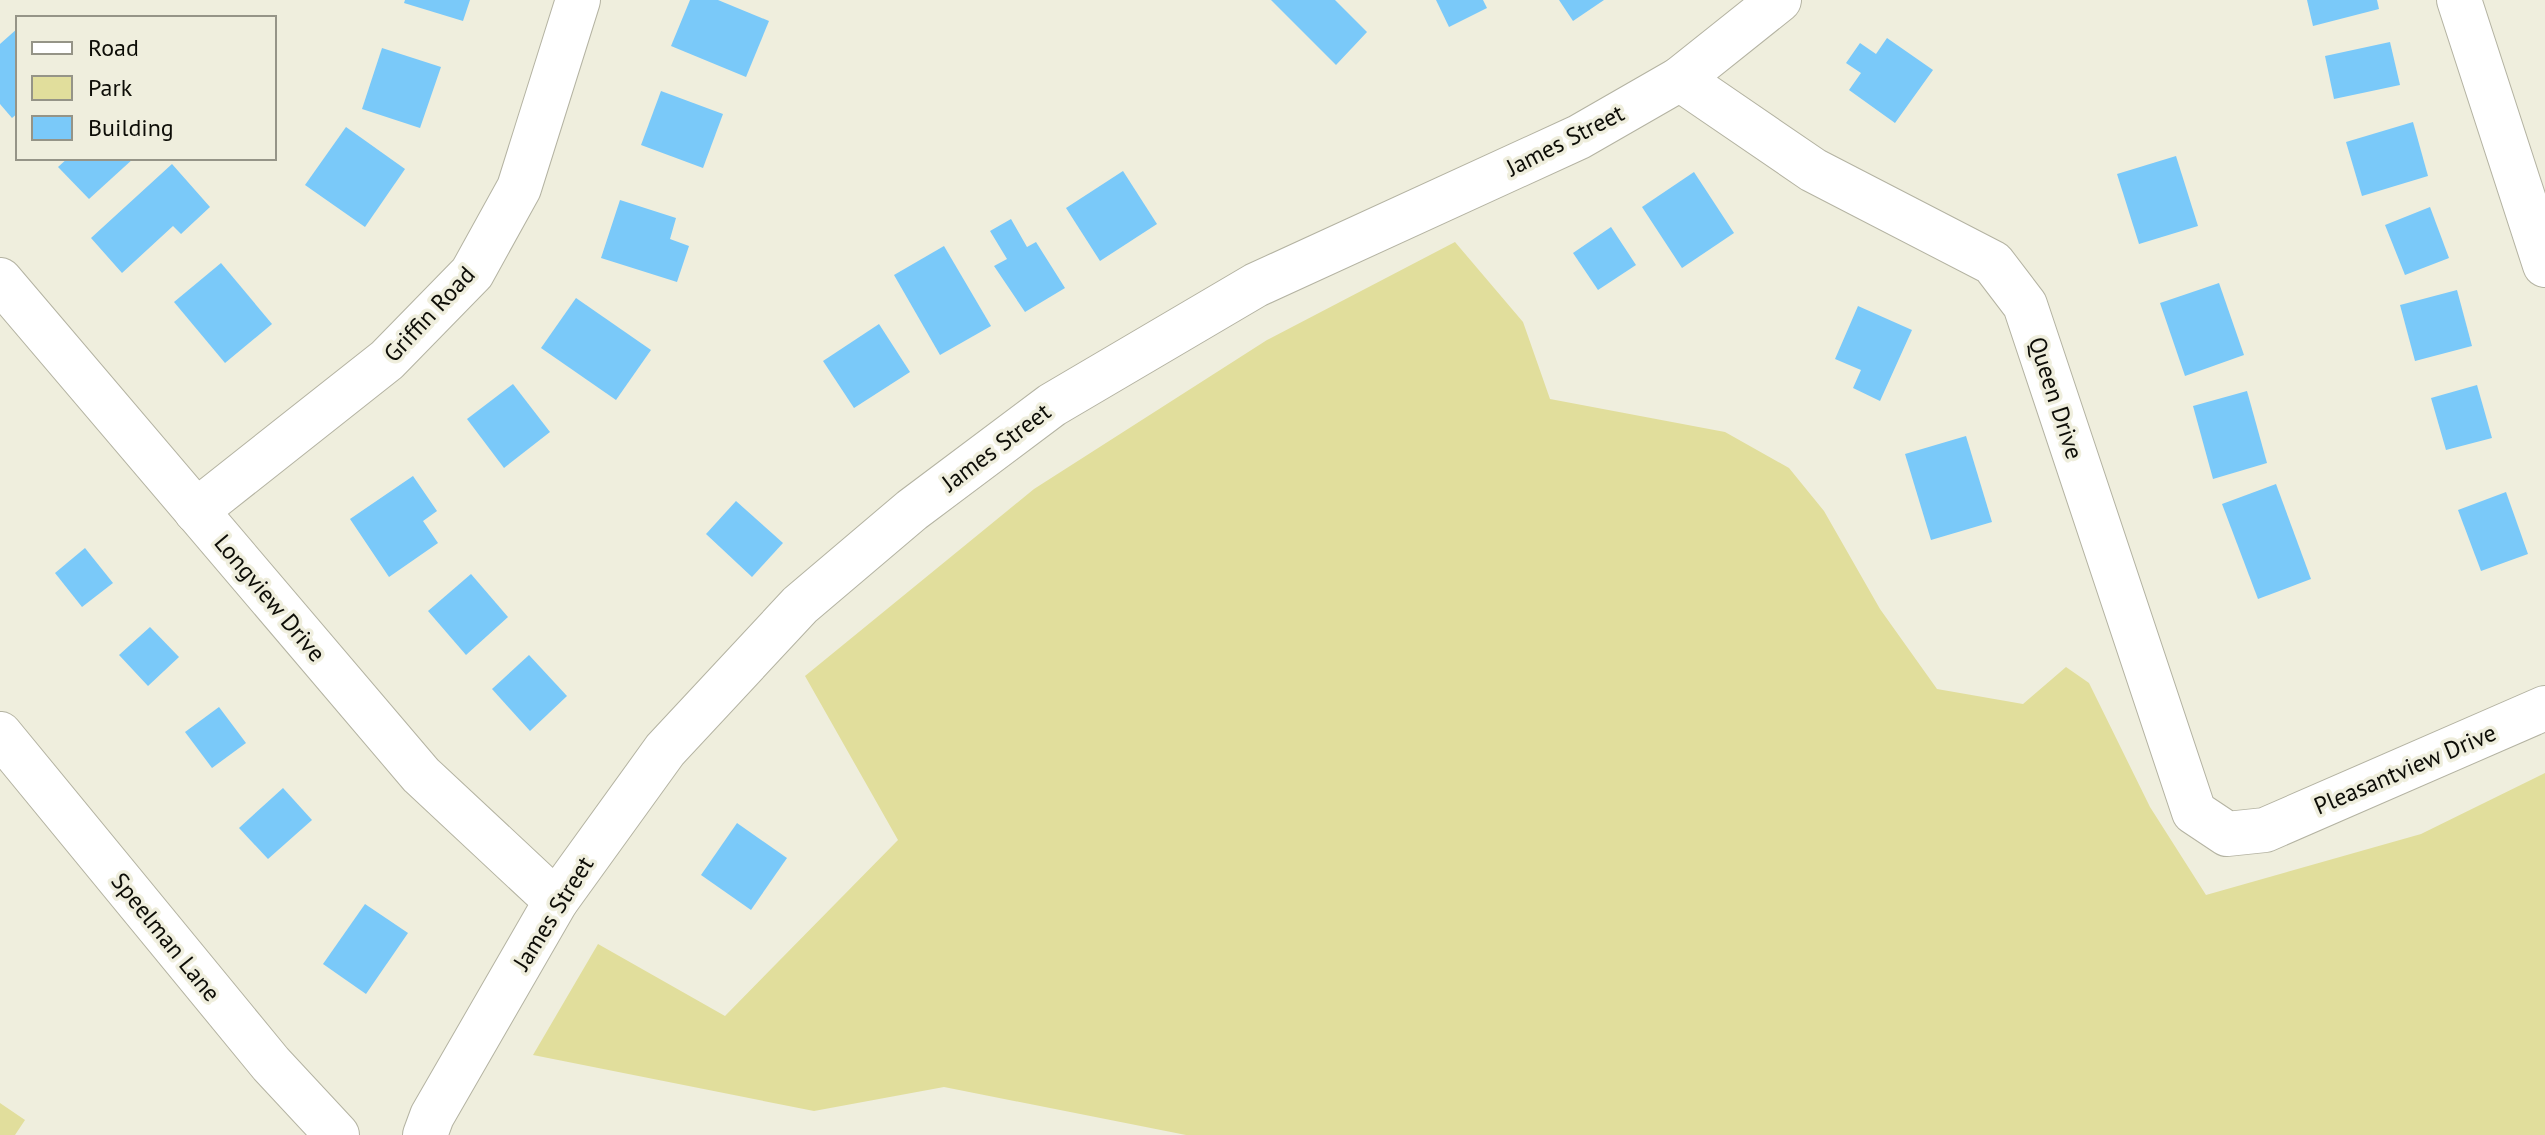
<svg xmlns="http://www.w3.org/2000/svg" width="2545" height="1135" viewBox="0 0 2545 1135" font-family="'PT Sans',sans-serif">
  <style>
    .green { fill: #e1de9c }
    .building { fill: #7ac9f9 }
    .lines { fill: none; stroke-linecap: round; stroke-linejoin: round }
    .minor-casing { stroke: #b4b3a2; stroke-width: 46 }
    .tertiary-casing { stroke: #b4b3a2; stroke-width: 46 }
    .minor { stroke: #fff; stroke-width: 44 }
    .tertiary { stroke: #fff; stroke-width: 44 }
    .labels { text-anchor: middle; dominant-baseline: central; stroke-width: 7; stroke-linejoin: round; paint-order: stroke }
    .street-label { font-size: 24px; fill: #0d0d07; stroke: #efeedd }
  </style>
  <rect width="100%" height="100%" fill="#efeedd"/>
  <g class="green">
    <polygon points="1455,242 1523,322 1550,399 1725,432 1789,468 1824,511 1880,609 1937,689 2023,704 2066,667 2089,683 2150,807 2206,895 2421,834 2545,773 2545,1135 1186,1135 944,1087 814,1111 533,1055 598,944 725,1016 898,840 805,676 1034,489 1267,340"/>
    <polygon points="0,1103 25,1120 15,1135 0,1135"/>
  </g>
  <g class="building">
    <polygon points="405,0 470,0 463,21 404,3"/>
    <polygon points="690,0 718,0 769,21 746,77 671,46"/>
    <polygon points="1271,0 1335,0 1367,32 1336,65"/>
    <polygon points="1436,0 1483,0 1487,8 1449,27"/>
    <polygon points="1559,0 1604,0 1573,21"/>
    <polygon points="2307,0 2377,0 2379,9 2313,26"/>
    <polygon points="18,28 18,113 12,118 0,104 0,44"/>
    <polygon points="1887,38 1933,70 1895,123 1849,90 1861,73 1846,63 1860,43 1876,54"/>
    <polygon points="2390,42 2400,85 2334,99 2325,56"/>
    <polygon points="382,48 441,67 420,128 362,109"/>
    <polygon points="661,91 723,114 703,168 641,145"/>
    <polygon points="2413,122 2428,176 2362,196 2346,142"/>
    <polygon points="346,127 405,169 365,227 305,185"/>
    <polygon points="2176,156 2198,226 2139,244 2117,174"/>
    <polygon points="68,158 134,158 89,199 58,167"/>
    <polygon points="172,164 210,207 181,234 173,226 122,273 91,238"/>
    <polygon points="1123,171 1157,224 1100,261 1066,208"/>
    <polygon points="1694,172 1734,233 1682,268 1642,207"/>
    <polygon points="620,200 676,218 670,239 689,246 677,282 601,258"/>
    <polygon points="2430,207 2449,258 2405,275 2385,225"/>
    <polygon points="1011,219 1027,247 1036,242 1065,288 1025,312 994,266 1007,259 990,231"/>
    <polygon points="1611,227 1636,265 1598,290 1573,253"/>
    <polygon points="944,246 991,326 940,355 894,275"/>
    <polygon points="221,263 272,324 225,363 174,302"/>
    <polygon points="2219,283 2244,355 2185,376 2160,303"/>
    <polygon points="2457,290 2472,346 2415,361 2400,305"/>
    <polygon points="576,298 651,350 616,400 541,348"/>
    <polygon points="1858,306 1912,330 1880,401 1853,388 1861,370 1835,359"/>
    <polygon points="879,324 910,372 854,408 823,361"/>
    <polygon points="513,384 550,432 504,468 467,419"/>
    <polygon points="2477,385 2492,438 2446,450 2431,398"/>
    <polygon points="2247,391 2267,463 2213,479 2193,406"/>
    <polygon points="1966,436 1992,522 1931,540 1905,454"/>
    <polygon points="413,476 437,511 423,521 438,543 389,577 350,519"/>
    <polygon points="2276,484 2311,579 2258,599 2222,504"/>
    <polygon points="2506,492 2528,554 2481,571 2458,510"/>
    <polygon points="736,501 783,543 752,577 706,534"/>
    <polygon points="85,548 113,583 82,607 55,573"/>
    <polygon points="471,574 508,617 466,655 428,611"/>
    <polygon points="150,627 179,657 148,686 119,655"/>
    <polygon points="529,655 567,696 530,731 492,689"/>
    <polygon points="219,707 246,743 212,768 185,732"/>
    <polygon points="283,788 312,820 268,859 239,828"/>
    <polygon points="737,823 787,858 751,910 701,875"/>
    <polygon points="365,904 408,933 366,994 323,964"/>
  </g>
  <g class="lines">
    <g class="minor-casing">
      <g id="minor">
        <polyline points="2459,0 2545,265"/>
        <polyline points="1680,79 1813,170 1993,263 2025,305 2194,812 2227,834 2265,830 2545,708"/>
        <polyline points="0,280 421,775 556,901"/>
        <polyline points="196,511 387,360 472,273 519,188 578,0"/>
      </g>
    </g>
    <g class="tertiary-casing">
      <g id="tertiary">
        <polyline points="0,734 271,1064 337,1135"/>
        <polyline points="425,1135 432,1116 556,901 665,750 800,605 912,510 1052,405 1256,285 1579,137 1680,79 1779,0"/>
      </g>
    </g>
    <use href="#minor" class="minor"/>
    <use href="#tertiary" class="tertiary"/>
  </g>
  <g class="labels">
    <g class="street-label">
      <text transform="translate(1565 140) rotate(-27)">James Street</text>
      <text transform="translate(429 314) rotate(-47)">Griffin Road</text>
      <text transform="translate(2056 398) rotate(72)">Queen Drive</text>
      <text transform="translate(996 447) rotate(-37)">James Street</text>
      <text transform="translate(270 598) rotate(50)">Longview Drive</text>
      <text transform="translate(2405 769) rotate(-23)">Pleasantview Drive</text>
      <text transform="translate(553 913) rotate(-58)">James Street</text>
      <text transform="translate(166 937) rotate(51)">Speelman Lane</text>
    </g>
  </g>
  <rect x="16" y="16" width="260" height="144" fill="#efeedd" stroke="#959487" stroke-width="2"/>
  <rect x="32" y="42" width="40" height="12" fill="#ffffff" stroke="#959487" stroke-width="2"/>
  <text x="88" y="56" font-size="24" fill="#0d0d07">Road</text>
  <rect x="32" y="76" width="40" height="24" fill="#e1de9c" stroke="#959487" stroke-width="2"/>
  <text x="88" y="96" font-size="24" fill="#0d0d07">Park</text>
  <rect x="32" y="116" width="40" height="24" fill="#7ac9f9" stroke="#959487" stroke-width="2"/>
  <text x="88" y="136" font-size="24" fill="#0d0d07">Building</text>
</svg>
